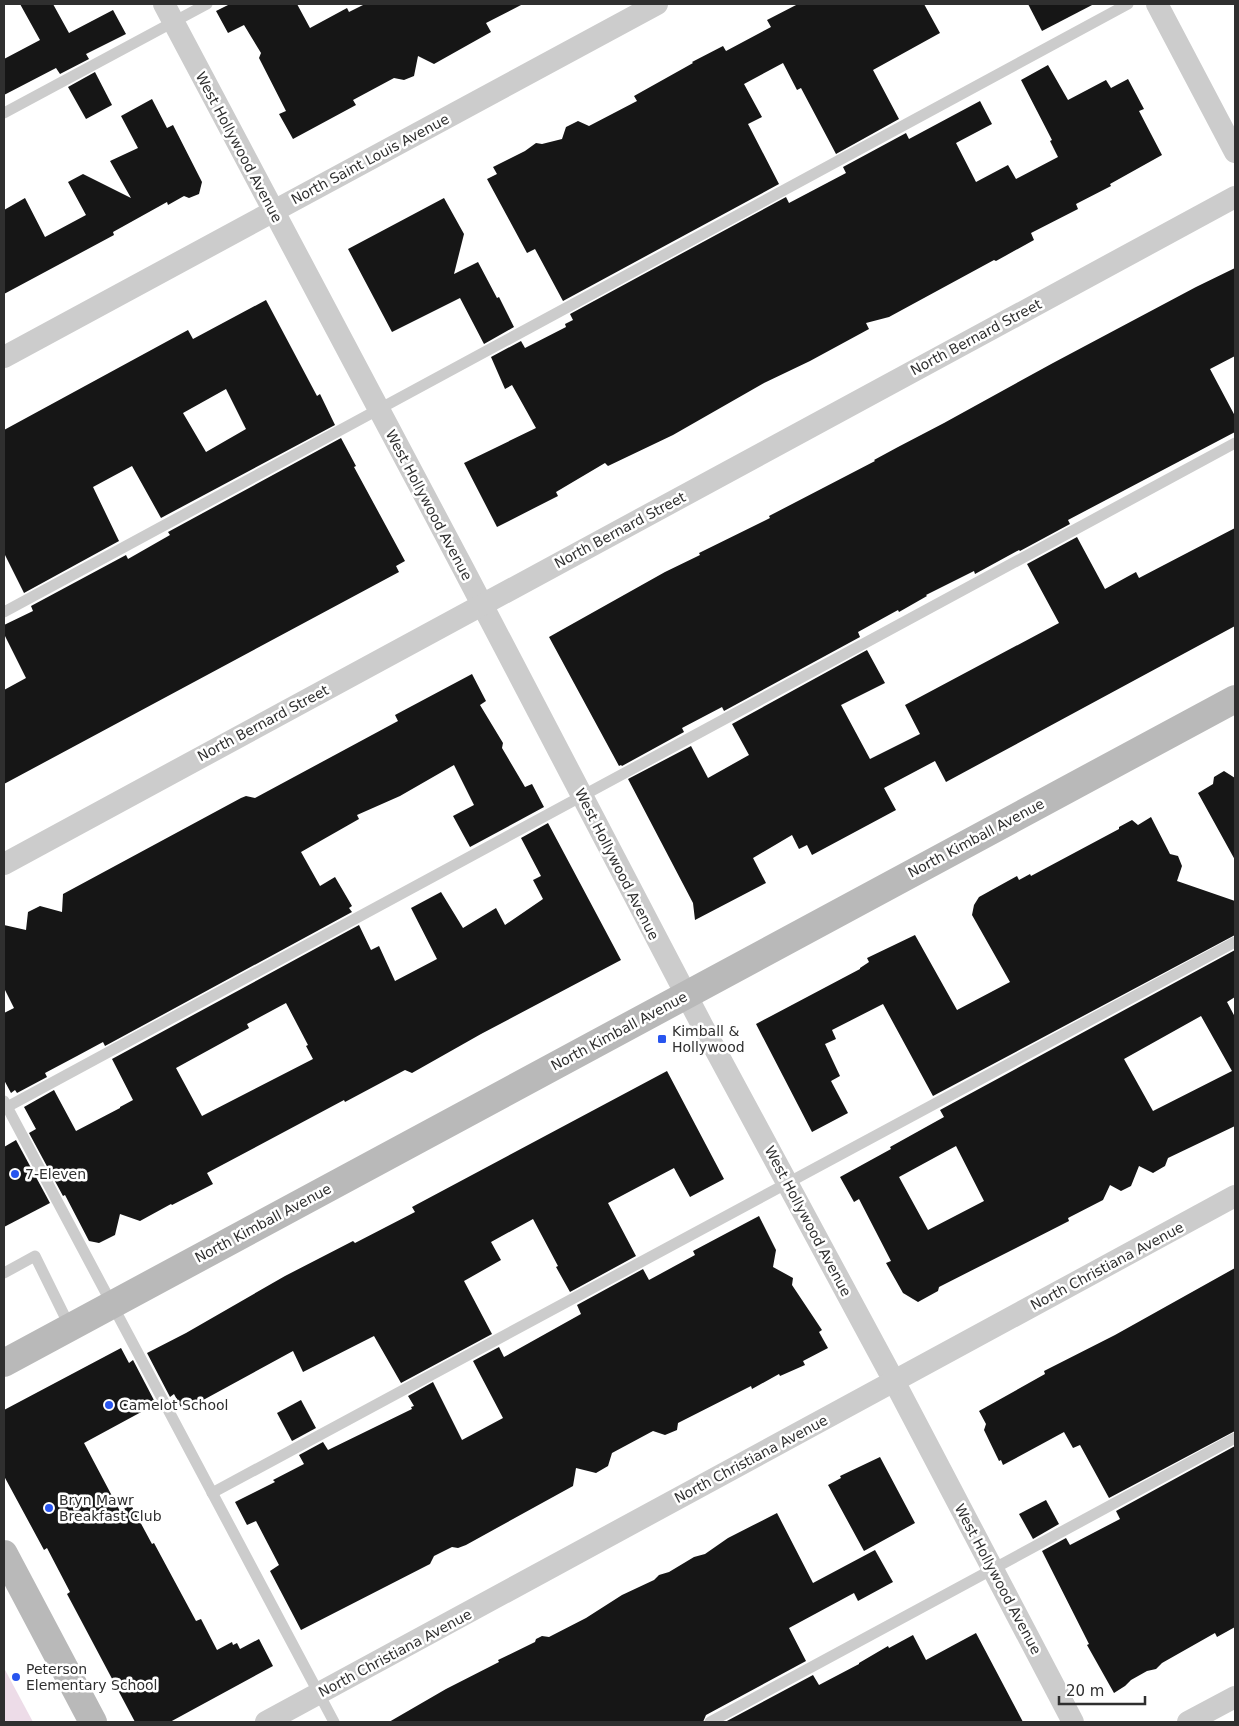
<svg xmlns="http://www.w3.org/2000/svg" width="1239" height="1726" viewBox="0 0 1239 1726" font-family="'DejaVu Sans',sans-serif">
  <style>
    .green { fill: #eddce8 }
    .building { fill: #161616; fill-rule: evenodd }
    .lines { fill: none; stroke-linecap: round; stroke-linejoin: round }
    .lane { stroke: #ccc; stroke-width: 11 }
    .street { stroke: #ccc; stroke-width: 22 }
    .secondary { stroke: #b9b9b9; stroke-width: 28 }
    .poi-dot { fill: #2855ef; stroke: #fff; stroke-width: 2 }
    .labels { text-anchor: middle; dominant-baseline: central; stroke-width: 5; stroke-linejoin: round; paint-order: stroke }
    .street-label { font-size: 14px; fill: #2f2f2f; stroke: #fff }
    .poi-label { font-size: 14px; fill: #2f2f2f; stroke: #fff; text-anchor: start }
  </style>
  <rect width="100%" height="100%" fill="#fff"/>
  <polygon class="green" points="4,1668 33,1722 4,1722"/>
  <g class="building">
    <polygon points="20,4 53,4 69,33 113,10 126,34 86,54 89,59 60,74 56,68 4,95 4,59 40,40"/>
    <polygon points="230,4 297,4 310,28 347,8 349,12 365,4 523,4 486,23 491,32 434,64 418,56 414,76 404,80 394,78 353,100 356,105 293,139 279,114 286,111 259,58 261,53 244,25 228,33 216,11"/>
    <polygon points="798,4 924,4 940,33 873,70 899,119 836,154 801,88 797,90 783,63 744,84 762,117 748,124 779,184 563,301 535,249 527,253 487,179 497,174 493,167 525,151 536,143 542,144 562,139 566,127 578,121 589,126 637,101 634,96 693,63 692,62 723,46 726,51 771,27 767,20"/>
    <polygon points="1028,4 1094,4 1042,31"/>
    <polygon points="1048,65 1068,100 1106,80 1111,88 1128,79 1144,109 1139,111 1162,155 1110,184 1111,186 1076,204 1078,209 1031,233 1034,240 996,261 994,260 889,317 866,323 869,329 810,361 764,383 673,435 608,466 605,463 556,492 558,496 497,527 464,463 536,428 512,385 505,389 491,357 521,341 525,348 566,327 565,324 573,320 570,314 786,197 789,203 846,173 843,167 906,133 909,139 980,101 992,124 956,143 976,182 1008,165 1016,179 1058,157 1050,141 1052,140 1021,80"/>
    <polygon points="95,72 112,105 86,119 68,87"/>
    <polygon points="152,99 167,128 173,125 202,182 199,194 189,198 184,196 168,205 167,202 113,232 114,235 4,294 4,210 25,198 45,237 86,215 68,182 83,174 131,198 110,161 138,148 121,116"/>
    <polygon points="444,198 464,234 454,274 478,262 497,298 499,297 514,327 484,344 460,298 392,332 348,249"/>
    <polygon points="1235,268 1235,356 1210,369 1235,416 1235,432 1068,520 1070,524 1020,551 1019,550 975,574 974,571 926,595 927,596 899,612 898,610 858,632 860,637 724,711 722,707 682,728 684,732 622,766 621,765 619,766 549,637 665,572 700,555 699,553 770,518 769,516 875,461 874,460 898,447 944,423 1053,363 1196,287"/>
    <path d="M 266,300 L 317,396 L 320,394 L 335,425 L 161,518 L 132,466 L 93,487 L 119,541 L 24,593 L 4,553 L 4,430 L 188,330 L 193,339 ZM 226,389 L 246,429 L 206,452 L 183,413 Z"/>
    <polygon points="341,438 356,466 354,467 405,561 396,566 399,572 4,784 4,690 26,678 4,634 4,625 33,611 31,606 126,555 128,559 170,535 168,532"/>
    <polygon points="1235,528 1235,626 946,782 935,761 884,788 896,810 812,855 807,845 799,849 792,835 753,858 766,883 695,920 693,903 628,779 691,746 708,778 749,755 732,724 867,650 885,683 841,705 870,759 920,734 905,705 1059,623 1027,564 1077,537 1105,589 1136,572 1139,578"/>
    <polygon points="472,674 486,701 480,705 503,743 502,748 525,787 532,784 544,807 470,847 453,816 474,805 454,765 400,796 357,815 359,819 301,852 320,886 335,877 352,906 349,908 352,912 105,1046 103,1042 77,1056 45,1073 47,1077 17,1093 15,1090 11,1093 4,1080 4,1013 14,1008 4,988 4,925 26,930 28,912 40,906 62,912 63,894 241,798 246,796 255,798 398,721 395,715"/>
    <polygon points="1224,771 1235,778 1235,860 1198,793 1213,784 1214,777"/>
    <polygon points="1151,817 1170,854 1178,856 1182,866 1177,881 1235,901 1235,935 933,1096 883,1004 832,1030 836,1039 825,1044 840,1076 831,1081 848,1113 812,1132 756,1024 860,969 860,968 869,962 867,958 915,935 957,1010 1010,982 972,915 974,905 979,897 1017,876 1019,880 1030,874 1031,876 1119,829 1119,827 1132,820 1138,825"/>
    <path d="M 548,823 L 621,960 L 481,1034 L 412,1073 L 405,1070 L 345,1102 L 344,1100 L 207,1173 L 213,1184 L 172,1205 L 171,1204 L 140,1221 L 120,1214 L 115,1235 L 99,1243 L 89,1241 L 65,1195 L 63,1196 L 29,1133 L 36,1129 L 24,1107 L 54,1090 L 76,1131 L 120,1108 L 120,1107 L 133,1100 L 112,1059 L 359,925 L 371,950 L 379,946 L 395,981 L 437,959 L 411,908 L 441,892 L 463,928 L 496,908 L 505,925 L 543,899 L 533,880 L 541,876 L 521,838 ZM 286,1003 L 308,1045 L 306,1046 L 313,1059 L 202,1116 L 176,1068 L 249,1028 L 247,1024 Z"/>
    <path d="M 1235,950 L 1235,997 L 1227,1002 L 1235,1017 L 1235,1126 L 1168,1158 L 1165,1166 L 1153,1173 L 1139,1166 L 1131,1186 L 1121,1191 L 1110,1185 L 1103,1200 L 1068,1218 L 1069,1221 L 939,1287 L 938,1291 L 918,1302 L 903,1293 L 886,1263 L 891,1261 L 859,1199 L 854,1202 L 840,1177 L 891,1149 L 890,1147 L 944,1117 L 940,1110 ZM 1201,1016 L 1232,1071 L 1153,1111 L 1124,1059 ZM 956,1146 L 984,1201 L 928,1230 L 899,1177 Z"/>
    <polygon points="667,1071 724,1179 690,1197 674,1168 608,1203 636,1256 570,1292 556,1267 558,1266 533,1219 491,1242 501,1260 464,1281 492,1334 401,1383 374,1336 303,1372 293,1351 183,1411 174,1394 170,1397 147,1353 186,1333 285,1276 353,1241 355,1243 415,1212 412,1207"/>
    <polygon points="16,1140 50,1203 4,1227 4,1147"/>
    <polygon points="759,1216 776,1250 773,1267 793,1278 792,1285 822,1330 819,1332 828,1348 803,1361 805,1365 780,1376 779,1374 752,1389 751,1386 678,1423 677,1430 665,1435 653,1431 612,1453 608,1466 596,1473 576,1468 573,1486 466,1545 458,1548 452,1547 434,1556 430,1564 301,1630 270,1571 279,1565 256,1521 247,1525 235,1502 275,1482 273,1480 304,1464 299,1455 323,1442 328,1450 412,1409 411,1407 414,1406 408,1396 433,1382 462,1440 503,1418 473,1361 499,1347 504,1357 581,1314 577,1305 643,1269 649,1280 695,1255 693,1251"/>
    <polygon points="1235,1268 1235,1431 1109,1498 1080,1445 1073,1448 1064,1432 1003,1465 1001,1460 999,1461 984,1430 986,1424 979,1411 1045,1374 1044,1371 1115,1335"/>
    <polygon points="121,1348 129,1363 133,1360 156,1404 84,1443 120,1511 131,1505 152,1544 154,1543 196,1621 201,1619 217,1650 232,1642 233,1645 237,1643 240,1649 259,1639 273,1666 170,1722 135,1722 67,1594 70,1592 47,1548 44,1550 4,1476 4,1410"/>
    <polygon points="301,1400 316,1428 292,1441 277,1413"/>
    <polygon points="1235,1446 1235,1627 1217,1637 1215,1633 1162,1663 1156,1669 1147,1671 1131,1680 1125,1686 1114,1693 1087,1645 1089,1644 1042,1551 1066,1538 1070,1545 1120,1519 1116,1511"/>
    <polygon points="880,1457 915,1523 864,1551 828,1485 841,1478 840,1476"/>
    <polygon points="1046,1500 1059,1524 1033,1539 1019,1514"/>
    <polygon points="777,1513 813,1583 875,1550 893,1582 858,1601 854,1593 789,1628 806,1661 706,1715 703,1722 389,1722 446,1689 499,1662 498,1660 535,1642 536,1639 542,1636 549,1637 586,1618 622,1595 654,1580 659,1575 669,1572 694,1557 705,1554 728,1538"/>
    <polygon points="976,1633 1023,1722 725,1722 813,1675 819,1685 859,1664 859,1663 888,1646 889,1648 913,1635 926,1660"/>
  </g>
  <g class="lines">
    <g class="lane">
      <polyline points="4,113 207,4"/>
      <polyline points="4,612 1128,4"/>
      <polyline points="4,1101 334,1722"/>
      <polyline points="7,1107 1235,443"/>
      <polyline points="4,1273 35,1256 70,1327"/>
      <polyline points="212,1493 1235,942"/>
      <polyline points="710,1722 1235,1438"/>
    </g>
    <g class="street">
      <polyline points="164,4 463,568 702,1025 894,1381 1073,1722"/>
      <polyline points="1157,4 1235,152"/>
      <polyline points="4,357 657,4"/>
      <polyline points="4,864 1235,197"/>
      <polyline points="266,1722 1235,1196"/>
      <polyline points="1188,1722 1235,1697"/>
    </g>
    <g class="secondary">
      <polyline points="4,1363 1235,699"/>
      <polyline points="4,1554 93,1722"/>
    </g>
  </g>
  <g class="poi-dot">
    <rect x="657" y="1034" width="10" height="10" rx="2.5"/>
    <circle cx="15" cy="1174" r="5"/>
    <circle cx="109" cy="1405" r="5"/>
    <circle cx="49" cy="1508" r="5"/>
    <circle cx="16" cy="1677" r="5"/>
  </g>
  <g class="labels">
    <g class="street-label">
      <text transform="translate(239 147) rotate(62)">West Hollywood Avenue</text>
      <text transform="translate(370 159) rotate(-28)">North Saint Louis Avenue</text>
      <text transform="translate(976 337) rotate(-28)">North Bernard Street</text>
      <text transform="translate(429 505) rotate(62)">West Hollywood Avenue</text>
      <text transform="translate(620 530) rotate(-28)">North Bernard Street</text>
      <text transform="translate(263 723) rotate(-28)">North Bernard Street</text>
      <text transform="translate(976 838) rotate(-28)">North Kimball Avenue</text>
      <text transform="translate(617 864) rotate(63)">West Hollywood Avenue</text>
      <text transform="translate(619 1031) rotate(-28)">North Kimball Avenue</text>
      <text transform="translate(808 1221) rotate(62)">West Hollywood Avenue</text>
      <text transform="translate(263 1223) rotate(-28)">North Kimball Avenue</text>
      <text transform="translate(1107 1266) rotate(-28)">North Christiana Avenue</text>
      <text transform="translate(751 1459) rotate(-28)">North Christiana Avenue</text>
      <text transform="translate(998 1579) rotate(62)">West Hollywood Avenue</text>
      <text transform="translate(395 1653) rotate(-28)">North Christiana Avenue</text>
    </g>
    <g class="poi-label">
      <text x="672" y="1031">Kimball &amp;<tspan x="672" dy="16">Hollywood</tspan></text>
      <text x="25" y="1174">7-Eleven</text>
      <text x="119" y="1405">Camelot School</text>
      <text x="59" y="1500">Bryn Mawr<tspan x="59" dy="16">Breakfast Club</tspan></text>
      <text x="26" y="1669">Peterson<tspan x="26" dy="16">Elementary School</tspan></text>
    </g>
  </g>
  <rect width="1239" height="1726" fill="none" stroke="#2f2f2f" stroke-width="10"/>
  <path d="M1059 1696v8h86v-8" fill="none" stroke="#2f2f2f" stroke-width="2.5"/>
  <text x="1066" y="1696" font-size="15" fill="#2f2f2f" stroke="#ffffff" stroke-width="4" paint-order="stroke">20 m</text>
</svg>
